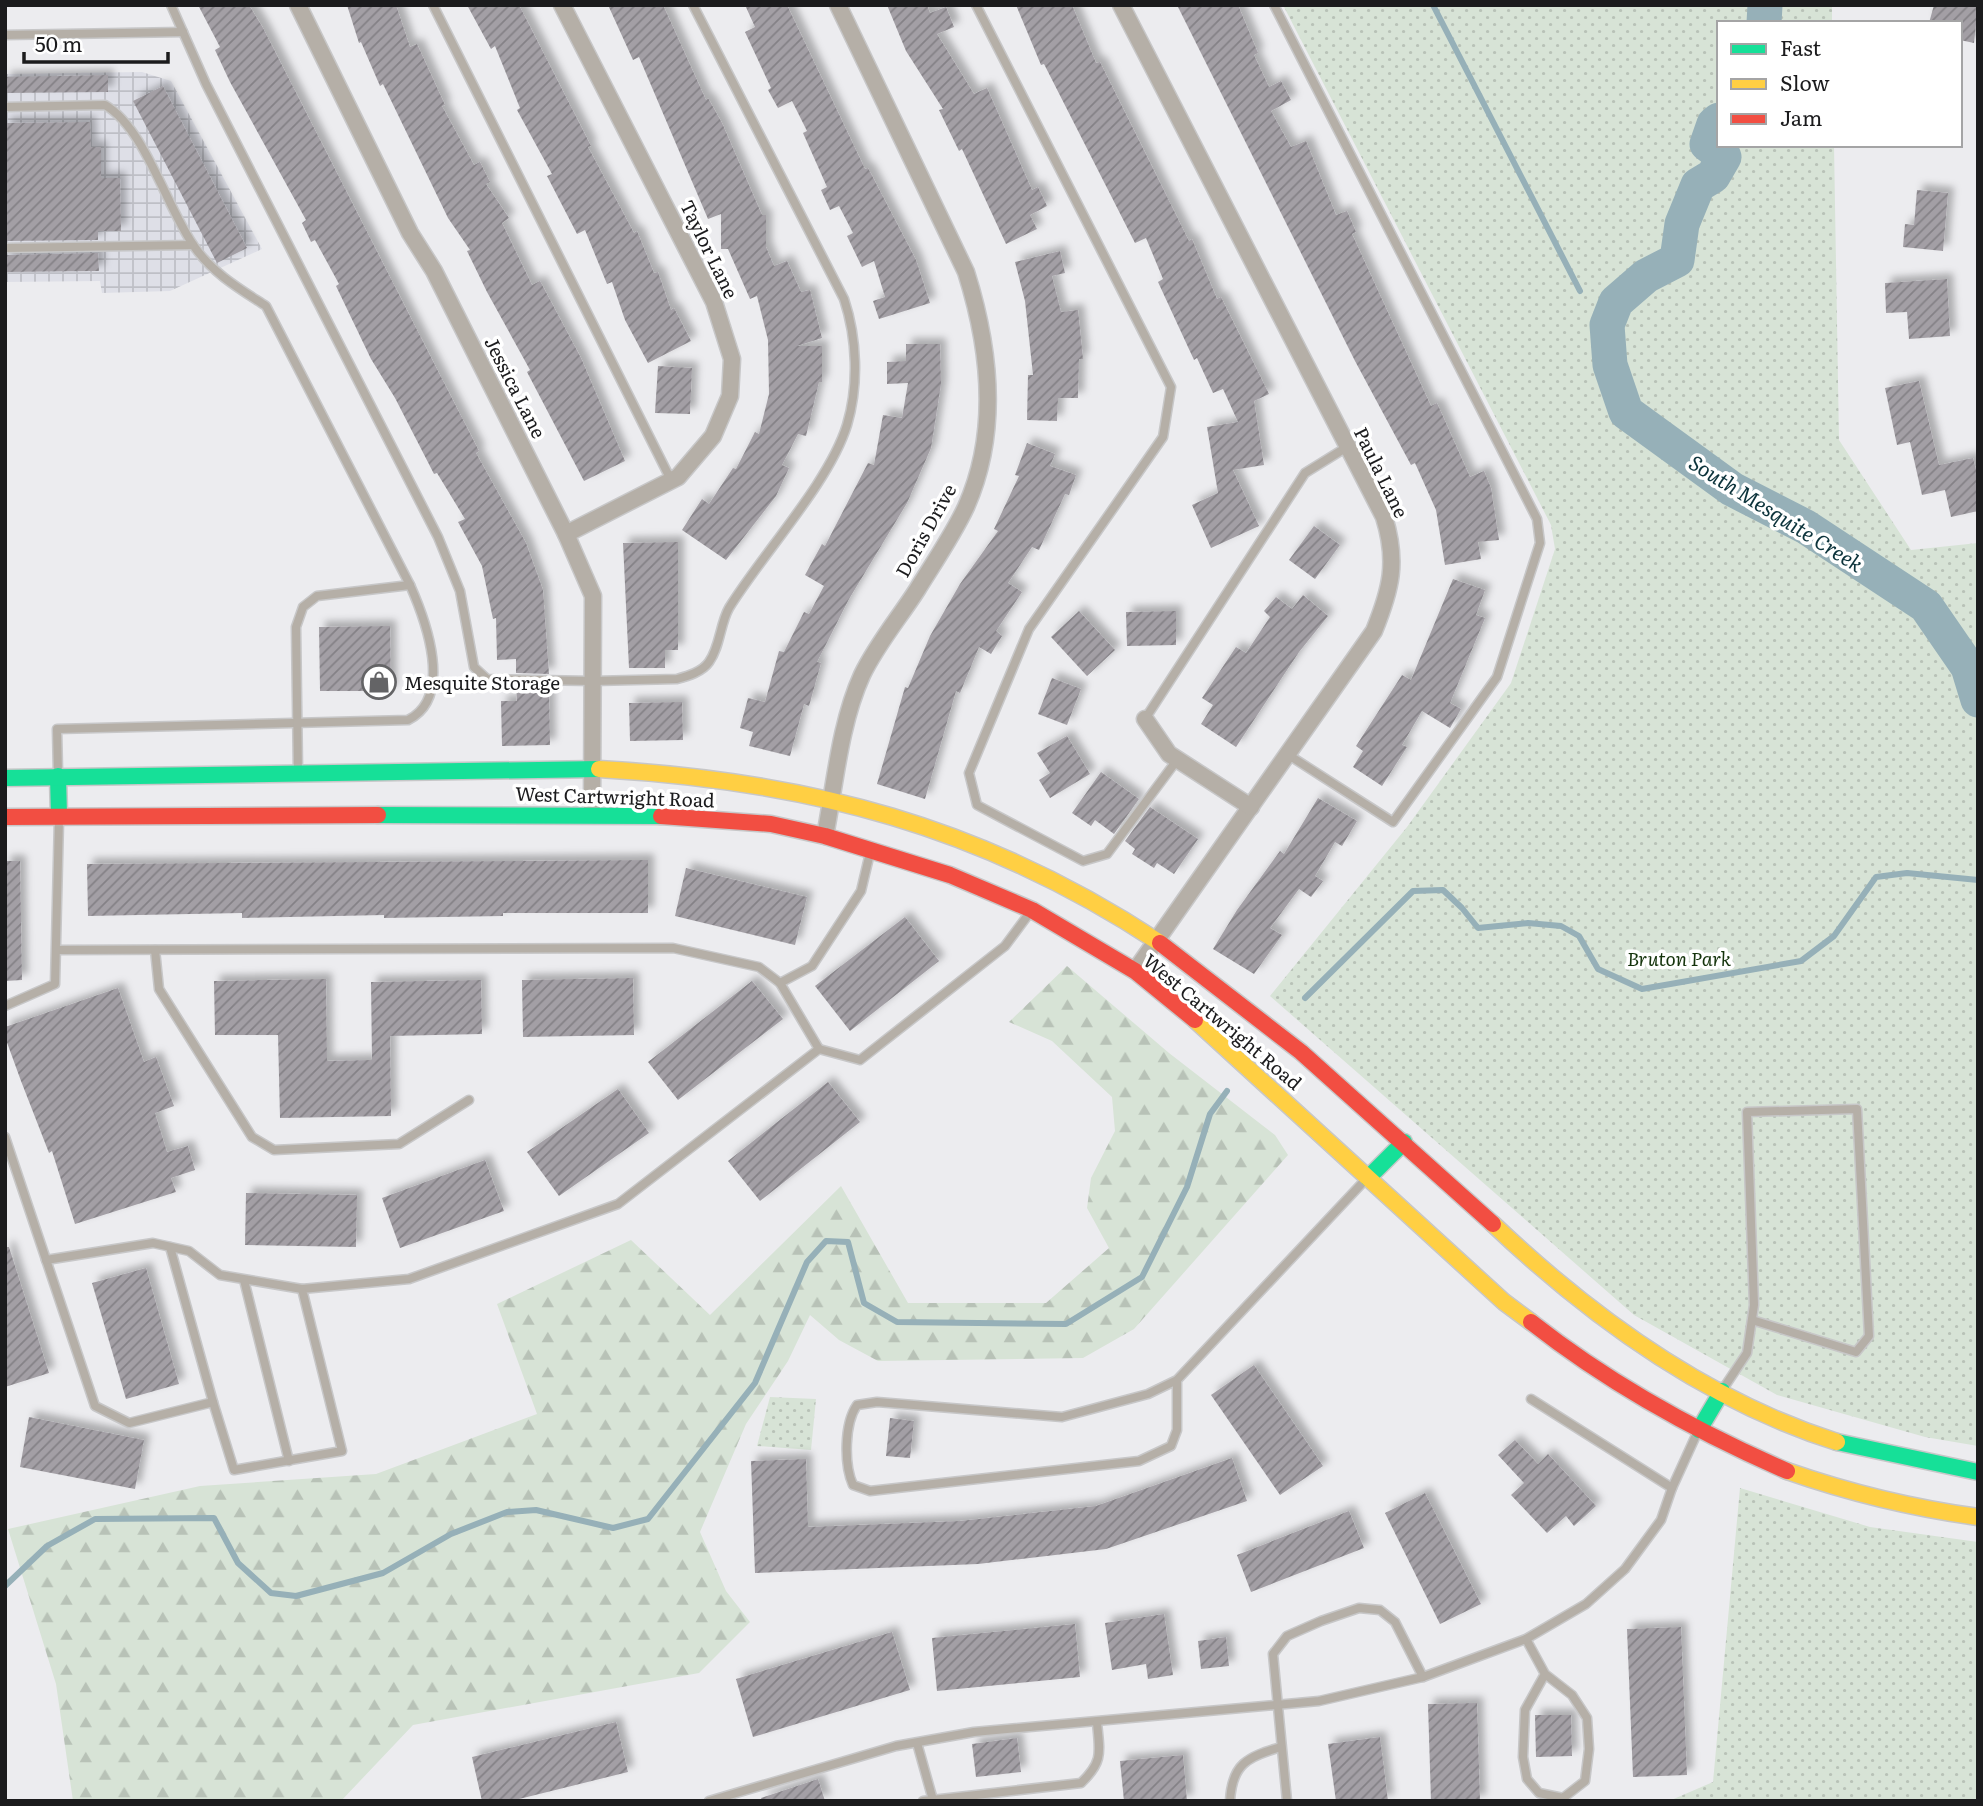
<svg xmlns="http://www.w3.org/2000/svg" width="1983" height="1806" viewBox="0 0 1983 1806" font-family="Literata,serif">
  <style>
    .industrial { fill: url(#industrial-grid) }
    .forest { fill: url(#forest-firs) }
    .park { fill: url(#park-dots) }
    .lines { fill: none; stroke-linecap: round; stroke-linejoin: round }
    .stream { stroke: #96b0b8; stroke-width: 6 }
    .river { stroke: #96b0b8; stroke-width: 35 }
    .building { fill: url(#building-hatch); filter: url(#shadow) }
    .lane-casing { stroke: #c7c7c8; stroke-width: 11 }
    .street-casing { stroke: #c7c7c8; stroke-width: 19 }
    .fast-casing { stroke: #c7c7c8; stroke-width: 19 }
    .slow-casing { stroke: #c7c7c8; stroke-width: 19 }
    .jam-casing { stroke: #c7c7c8; stroke-width: 19 }
    .lane { stroke: #b5afa7; stroke-width: 8 }
    .street { stroke: #b5afa7; stroke-width: 16 }
    .fast { stroke: #16e098; stroke-width: 16 }
    .slow { stroke: #ffcf43; stroke-width: 16 }
    .jam { stroke: #f24e42; stroke-width: 16 }
    .labels { text-anchor: middle; dominant-baseline: central; stroke-width: 7; stroke-linejoin: round; paint-order: stroke }
    .street-label { font-size: 19px; fill: #1b1b1d; stroke: #fff }
    .poi-label { font-size: 19px; fill: #1b1b1d; stroke: #fff; text-anchor: start }
    .park-label { font-size: 19px; font-style: italic; fill: #14330b; stroke: #fff }
    .water-label { font-size: 21px; font-style: italic; fill: #0c333b; stroke: #fff }
  </style>
  <defs>
    <pattern id="industrial-grid" width="8" height="8" patternUnits="userSpaceOnUse" patternTransform="scale(1.75)"><rect width="8" height="8" fill="#dedfe7"/><path d="M0 4h8M4 0v8" fill="none" stroke="#bebfc6"/></pattern>
    <pattern id="forest-firs" width="22" height="20" patternUnits="userSpaceOnUse" patternTransform="scale(1.75)"><rect width="22" height="20" fill="#d7e3d6"/><path d="M5 1l3.5 6h-7zM16 11l3.5 6h-7z" fill="#b8c2b7"/></pattern>
    <pattern id="park-dots" width="8" height="8" patternUnits="userSpaceOnUse" patternTransform="scale(1.75)"><rect width="8" height="8" fill="#d7e3d6"/><path d="M2 2h.1M6 6h.1" fill="none" stroke="#b8c2b7" stroke-width="1.8" stroke-linecap="round"/></pattern>
    <pattern id="building-hatch" width="6" height="6" patternUnits="userSpaceOnUse" patternTransform="scale(1.75)"><rect width="6" height="6" fill="#a39fa5"/><path d="M-1 1l2-2M0 6l6-6M5 7l2-2" fill="none" stroke="#848186"/></pattern>
    <filter id="shadow"><feDropShadow dx="6" dy="-6" stdDeviation="3.5" flood-color="#0004"/></filter>
  </defs>
  <rect width="100%" height="100%" fill="#ececef"/>
  <polygon class="industrial" points="142,72 171,81 262,249 170,291 102,293 100,281 5,282 5,74"/>
  <polygon class="forest" points="1067,966 1169,1053 1275,1135 1288,1155 1134,1329 1083,1358 878,1361 839,1340 810,1315 788,1361 746,1424 700,1532 726,1591 750,1622 699,1673 413,1725 341,1801 73,1801 56,1684 8,1529 200,1486 376,1474 537,1414 497,1304 631,1240 710,1315 841,1186 908,1303 1046,1303 1109,1248 1087,1208 1091,1178 1115,1131 1112,1097 1052,1041 1009,1022"/>
  <g class="park">
    <polygon points="1283,5 1832,5 1832,23 1719,23 1719,145 1834,145 1839,440 1911,550 1978,543 1978,1446 1925,1437 1777,1395 1634,1315 1270,996 1407,827 1511,683 1555,549 1551,525"/>
    <polygon points="770,1397 816,1399 811,1450 757,1446"/>
    <polygon points="1740,1488 1870,1527 1978,1542 1978,1801 1669,1801 1713,1782"/>
  </g>
  <g class="lines">
    <g class="stream">
      <polyline points="1433,5 1580,291"/>
      <polyline points="1597,312 1607,325"/>
      <polyline points="1305,998 1413,891 1443,890 1462,908 1478,928 1528,923 1561,926 1579,936 1598,969 1642,989 1801,961 1834,936 1876,877 1907,873 1978,880"/>
      <polyline points="5,1586 47,1546 95,1519 214,1518 238,1563 271,1593 296,1596 383,1573 451,1534 507,1512 536,1510 613,1528 648,1519 755,1383 807,1262 826,1241 848,1242 864,1303 897,1322 1066,1324 1142,1277 1187,1187 1210,1114 1227,1091"/>
    </g>
    <g class="river">
      <polyline points="1764,23 1765,5"/>
      <polyline points="1719,120 1714,124 1707,144 1724,157 1713,176 1698,185 1682,224 1677,260 1646,276 1616,302 1607,325 1610,365 1626,412 1732,489 1806,527 1926,606 1968,667 1978,700"/>
    </g>
  </g>
  <g class="building">
    <polygon points="198,5 249,5 263,28 439,373 479,451 476,453 526,543 543,590 549,674 516,673 516,659 497,660 496,618 493,619 482,566 458,522 465,519 437,473 434,474 395,398 371,359 336,286 339,284 315,240 311,242 302,223 306,220 230,82 215,50 220,47"/>
    <polygon points="347,5 396,5 410,47 417,44 445,105 442,106 474,165 480,162 490,182 486,184 509,218 502,223 532,285 540,281 581,358 625,461 584,481 527,372 530,370 487,292 467,251 470,250 448,218 383,84 380,86 361,42 359,43"/>
    <polygon points="467,5 519,5 591,146 588,147 634,233 637,231 654,273 658,272 671,310 674,308 691,341 648,363 625,320 612,282 607,284 585,230 577,234 547,176 552,174 517,110 520,108 495,46 491,49"/>
    <polygon points="608,5 663,5 706,100 708,98 722,123 762,215 766,215 766,247 774,266 787,261 801,292 810,290 822,338 797,346 822,346 822,382 819,382 806,436 798,434 782,465 789,468 776,496 726,560 682,530 702,499 709,504 733,468 736,469 755,432 759,434 769,394 768,340 757,296 750,299 728,249 721,249 721,214 708,219 639,57 633,60"/>
    <polygon points="745,5 787,5 865,169 868,168 916,260 930,303 879,319 873,301 885,297 874,261 862,267 847,236 853,233 839,206 830,210 821,190 827,187 803,133 807,131 792,101 778,108 768,90 771,88 745,32 755,27"/>
    <polygon points="887,5 927,5 930,13 946,7 954,27 937,34 974,94 987,88 1032,190 1038,187 1047,206 1030,215 1037,229 1006,244 962,149 959,151 939,110 943,109 906,51"/>
    <polygon points="1016,5 1072,5 1096,63 1100,62 1189,241 1192,239 1217,299 1221,297 1269,394 1254,401 1264,465 1233,470 1259,526 1211,548 1192,505 1218,493 1207,427 1238,422 1223,389 1213,393 1197,358 1194,360 1158,282 1163,279 1146,238 1135,243 1044,64 1041,65"/>
    <polygon points="1177,5 1238,5 1258,53 1254,55 1269,87 1281,81 1291,100 1271,111 1291,147 1306,141 1336,215 1347,211 1356,232 1352,234 1431,406 1437,403 1470,477 1484,471 1491,488 1499,540 1478,542 1481,559 1445,565 1436,510 1415,463 1411,465 1355,361"/>
    <polygon points="1934,5 1978,5 1974,43 1960,40 1960,23 1929,23"/>
    <polygon points="108,75 108,92 5,93 5,77"/>
    <polygon points="163,86 247,248 217,263 133,101"/>
    <polygon points="90,122 91,147 101,147 101,178 120,178 121,231 98,231 98,240 5,241 5,123"/>
    <polygon points="1917,190 1948,193 1943,251 1903,247 1905,224 1914,225"/>
    <polygon points="1060,251 1065,273 1052,276 1061,312 1078,310 1083,359 1079,359 1078,398 1058,398 1057,421 1027,420 1028,375 1033,375 1025,301 1015,262"/>
    <polygon points="98,253 99,271 5,272 5,255"/>
    <polygon points="1947,279 1950,336 1909,339 1907,312 1886,313 1885,283"/>
    <polygon points="906,344 940,344 941,384 931,448 907,503 849,599 817,662 821,663 809,706 804,704 790,756 749,746 753,732 740,728 748,698 765,702 779,651 784,652 804,612 809,614 824,586 805,575 822,544 825,546 868,463 874,465 883,415 902,418 908,383 887,384 887,362 906,361"/>
    <polygon points="658,366 692,368 690,414 655,413"/>
    <polygon points="1919,381 1939,465 1973,458 1978,478 1978,511 1951,517 1945,490 1922,495 1910,442 1897,445 1885,388"/>
    <polygon points="1027,443 1055,454 1050,466 1076,475 1069,495 1065,494 1039,550 1032,547 1008,583 1022,592 996,631 1002,636 991,654 979,647 960,693 956,691 925,799 877,784 905,687 908,688 930,636 960,584 998,531 994,529 1019,476 1015,475"/>
    <polygon points="1314,526 1340,545 1315,579 1289,560"/>
    <polygon points="678,542 678,650 665,650 665,668 629,668 623,543"/>
    <polygon points="1453,579 1485,590 1476,615 1485,618 1450,703 1461,709 1450,728 1422,711 1402,745 1407,747 1382,786 1353,767 1363,751 1356,746 1402,675 1411,680"/>
    <polygon points="1303,595 1328,616 1299,652 1236,747 1201,724 1213,705 1202,698 1236,647 1246,653 1270,617 1264,611 1276,597 1292,609"/>
    <polygon points="1079,611 1115,650 1087,676 1051,637"/>
    <polygon points="1176,611 1176,645 1127,646 1126,612"/>
    <polygon points="390,626 391,691 320,691 319,627"/>
    <polygon points="1052,678 1081,689 1067,725 1038,714"/>
    <polygon points="516,686 549,687 550,745 502,746 501,701 517,701"/>
    <polygon points="682,702 683,740 630,741 629,703"/>
    <polygon points="1067,736 1090,774 1050,798 1039,780 1050,773 1037,753"/>
    <polygon points="1101,772 1139,799 1114,834 1095,820 1091,826 1072,813"/>
    <polygon points="1318,798 1357,821 1342,846 1335,842 1315,876 1323,881 1311,897 1299,889 1270,928 1282,935 1254,974 1213,949 1237,910 1280,851 1284,854"/>
    <polygon points="1150,807 1198,839 1174,874 1157,863 1154,868 1132,854 1135,849 1125,841"/>
    <polygon points="648,860 648,913 503,913 503,916 384,918 384,915 242,918 242,913 88,916 87,864"/>
    <polygon points="5,861 20,861 22,980 5,981"/>
    <polygon points="686,868 807,897 795,945 675,916"/>
    <polygon points="905,917 939,961 850,1031 815,986"/>
    <polygon points="633,978 634,1035 523,1037 522,980"/>
    <polygon points="326,979 327,1061 372,1060 371,982 481,980 482,1034 390,1036 391,1116 280,1118 278,1035 215,1035 214,981"/>
    <polygon points="752,981 783,1019 678,1100 648,1062"/>
    <polygon points="118,988 144,1062 156,1057 174,1106 155,1113 167,1152 188,1146 195,1170 171,1178 176,1192 75,1224 52,1151 49,1153 21,1081 5,1037 5,1027"/>
    <polygon points="828,1082 860,1122 760,1201 728,1161"/>
    <polygon points="618,1089 649,1133 559,1196 527,1152"/>
    <polygon points="485,1160 504,1211 400,1248 382,1198"/>
    <polygon points="246,1193 357,1195 356,1247 245,1245"/>
    <polygon points="5,1247 9,1247 49,1373 5,1387"/>
    <polygon points="146,1268 179,1384 126,1399 92,1283"/>
    <polygon points="1254,1365 1323,1466 1280,1495 1211,1395"/>
    <polygon points="29,1417 144,1440 135,1489 20,1467"/>
    <polygon points="890,1418 914,1421 910,1458 886,1456"/>
    <polygon points="1515,1440 1538,1464 1548,1454 1596,1506 1574,1526 1566,1516 1547,1533 1511,1495 1524,1483 1498,1455"/>
    <polygon points="1232,1458 1247,1501 1106,1549 978,1564 755,1573 751,1461 806,1459 808,1527 960,1521 1096,1506"/>
    <polygon points="1425,1493 1481,1604 1440,1624 1385,1513"/>
    <polygon points="1349,1511 1364,1548 1251,1592 1237,1555"/>
    <polygon points="1164,1614 1173,1675 1148,1679 1146,1664 1112,1670 1105,1623"/>
    <polygon points="1075,1624 1080,1677 937,1691 932,1638"/>
    <polygon points="1681,1627 1687,1775 1633,1777 1627,1629"/>
    <polygon points="892,1632 910,1690 753,1737 736,1679"/>
    <polygon points="1226,1637 1229,1666 1201,1669 1198,1641"/>
    <polygon points="1477,1703 1480,1801 1431,1801 1428,1704"/>
    <polygon points="1535,1715 1571,1715 1572,1756 1536,1757"/>
    <polygon points="616,1722 628,1772 511,1801 482,1801 472,1757"/>
    <polygon points="1380,1737 1388,1801 1336,1801 1328,1744"/>
    <polygon points="1017,1738 1021,1772 976,1777 972,1744"/>
    <polygon points="1183,1755 1187,1801 1124,1801 1120,1761"/>
    <polygon points="818,1779 825,1801 762,1801 761,1798"/>
  </g>
  <g class="lines">
    <g class="lane-casing">
      <g id="lane">
        <path d="M 171,5 L 206,84 L 438,537 L 460,591 L 474,667 L 487,679 L 593,681 L 677,679 C 688,676 702,672 709,662 C 720,647 720,624 729,608 C 763,553 829,483 847,425 C 859,385 857,338 844,299 L 693,5"/>
        <polyline points="433,5 671,480"/>
        <polyline points="976,5 1171,387 1163,437 1029,629 969,773 977,805 1083,861 1107,854 1177,760"/>
        <polyline points="1274,5 1537,519 1540,543 1497,677 1393,822 1287,754"/>
        <polyline points="5,35 183,32"/>
        <path d="M 5,107 L 105,105 C 146,129 167,210 196,249 C 214,274 240,289 266,306 L 410,585 C 426,621 454,697 408,720 L 57,729 L 58,773"/>
        <polyline points="5,248 193,245"/>
        <polyline points="1145,719 1305,473 1347,447"/>
        <polyline points="298,773 296,627 303,607 317,596 410,585"/>
        <polyline points="57,950 673,948 759,967 780,983"/>
        <polyline points="155,950 159,989 252,1137 274,1150 399,1144 469,1100"/>
        <polyline points="5,1006 55,984 59,819"/>
        <polyline points="819,1049 780,983 812,966 861,891 870,853"/>
        <polyline points="5,1137 95,1406 129,1423 213,1402 234,1470 342,1451 302,1289 409,1279 618,1204 819,1049 860,1060 1005,946 1031,911"/>
        <polyline points="170,1247 213,1402"/>
        <polyline points="46,1260 153,1243 189,1251 220,1275 302,1289"/>
        <polyline points="244,1280 289,1461"/>
        <path d="M 1177,1380 L 1177,1430 L 1171,1446 L 1139,1461 L 870,1491 L 853,1485 C 844,1465 844,1424 857,1405 L 877,1402 L 1062,1417 L 1148,1394 L 1177,1380 L 1367,1178"/>
        <polyline points="1723,1389 1747,1353 1754,1305 1747,1112 1857,1109 1869,1336 1856,1352 1752,1320"/>
        <polyline points="1531,1399 1672,1488"/>
        <polyline points="1526,1639 1545,1674 1572,1695 1587,1718 1589,1749 1585,1781 1563,1798 1539,1793 1527,1779 1523,1757 1525,1710 1545,1674"/>
        <polyline points="917,1743 933,1800"/>
        <polyline points="709,1801 896,1746 974,1732 1319,1701 1423,1677 1526,1639 1586,1604 1625,1569 1661,1520 1672,1488 1698,1431"/>
        <path d="M 923,1801 L 1081,1783 C 1103,1762 1100,1753 1097,1723"/>
        <path d="M 1230,1801 C 1232,1764 1247,1757 1281,1747"/>
        <polyline points="1287,1801 1273,1654 1287,1636 1321,1621 1359,1608 1380,1610 1395,1622 1423,1677"/>
      </g>
    </g>
    <g class="street-casing">
      <g id="street">
        <polyline points="298,5 410,233 434,271 566,534 593,596 592,814"/>
        <polyline points="562,5 714,302 732,359 730,396 713,436 678,477 566,534"/>
        <path d="M 1121,5 L 1384,517 C 1398,562 1391,589 1374,631 L 1135,971"/>
        <polyline points="1145,719 1169,754 1251,807"/>
        <path d="M 825,836 C 835,784 840,723 862,675 C 877,644 899,618 917,590 C 933,564 953,535 966,507 C 999,433 990,348 966,272 L 838,5"/>
      </g>
    </g>
    <g class="fast-casing">
      <g id="fast">
        <polyline points="58,776 59,816"/>
        <polyline points="5,778 599,769"/>
        <polyline points="378,815 661,816"/>
        <polyline points="1368,1178 1404,1142"/>
        <polyline points="1699,1430 1722,1391"/>
        <polyline points="1837,1442 1978,1472"/>
      </g>
    </g>
    <g class="slow-casing">
      <g id="slow">
        <path d="M 599,769 C 809,781 983,826 1160,943"/>
        <polyline points="1195,1020 1504,1302 1531,1322"/>
        <path d="M 1493,1224 C 1591,1317 1707,1401 1837,1442"/>
        <path d="M 1787,1471 C 1850,1493 1912,1508 1978,1517"/>
      </g>
    </g>
    <g class="jam-casing">
      <g id="jam">
        <polyline points="661,816 771,824 825,836 950,875 1032,910 1135,971 1195,1020"/>
        <polyline points="5,817 378,815"/>
        <polyline points="1160,943 1301,1052 1493,1224"/>
        <path d="M 1531,1322 C 1610,1384 1695,1431 1787,1471"/>
      </g>
    </g>
    <use href="#lane" class="lane"/>
    <use href="#street" class="street"/>
    <use href="#fast" class="fast"/>
    <use href="#slow" class="slow"/>
    <use href="#jam" class="jam"/>
  </g>
  <defs>
    <g id="shop-ring" transform="scale(1.75)"><circle r="9.5" fill="#fff" stroke="#646466" stroke-width="1.5"/><path d="M-5-2.5h2.3a2.7 3.5 0 0 1 5.4 0H5L5.5 6h-11ZM-1.5-2.5h3a1.5 2.3 0 0 0-3 0Z" fill="#646466"/></g>
  </defs>
  <g fill-rule="evenodd">
    <use href="#shop-ring" x="379" y="682"/>
  </g>
  <g class="labels">
    <g class="street-label">
      <text transform="translate(710 249) rotate(64)">Taylor Lane</text>
      <text transform="translate(516 387) rotate(63)">Jessica Lane</text>
      <text transform="translate(1382 472) rotate(64)">Paula Lane</text>
      <text transform="translate(925 530) rotate(-61)">Doris Drive</text>
      <text transform="translate(615 796) rotate(2)">West Cartwright Road</text>
      <text transform="translate(1223 1021) rotate(40)">West Cartwright Road</text>
    </g>
    <g class="poi-label">
      <text x="404" y="682">Mesquite Storage</text>
    </g>
    <g class="park-label">
      <text x="1679" y="958">Bruton Park</text>
    </g>
    <g class="water-label">
      <text transform="translate(1777 512) rotate(32)">South Mesquite Creek</text>
    </g>
  </g>
  <rect width="1983" height="1806" fill="none" stroke="#1b1b1d" stroke-width="14"/>
  <rect x="1717" y="21" width="245" height="126" fill="#ffffff" stroke="#a4a4a5" stroke-width="2"/>
  <rect x="1731" y="44" width="35" height="10" fill="#16e098" stroke="#a4a4a5" stroke-width="2"/>
  <text x="1780" y="56" font-size="21" fill="#1b1b1d">Fast</text>
  <rect x="1731" y="79" width="35" height="10" fill="#ffcf43" stroke="#a4a4a5" stroke-width="2"/>
  <text x="1780" y="91" font-size="21" fill="#1b1b1d">Slow</text>
  <rect x="1731" y="114" width="35" height="10" fill="#f24e42" stroke="#a4a4a5" stroke-width="2"/>
  <text x="1780" y="126" font-size="21" fill="#1b1b1d">Jam</text>
  <path d="M24 52v10h144v-10" fill="none" stroke="#1b1b1d" stroke-width="3.5"/>
  <text x="35" y="52" font-size="21" fill="#1b1b1d" stroke="#ffffff" stroke-width="5" paint-order="stroke">50 m</text>
</svg>
